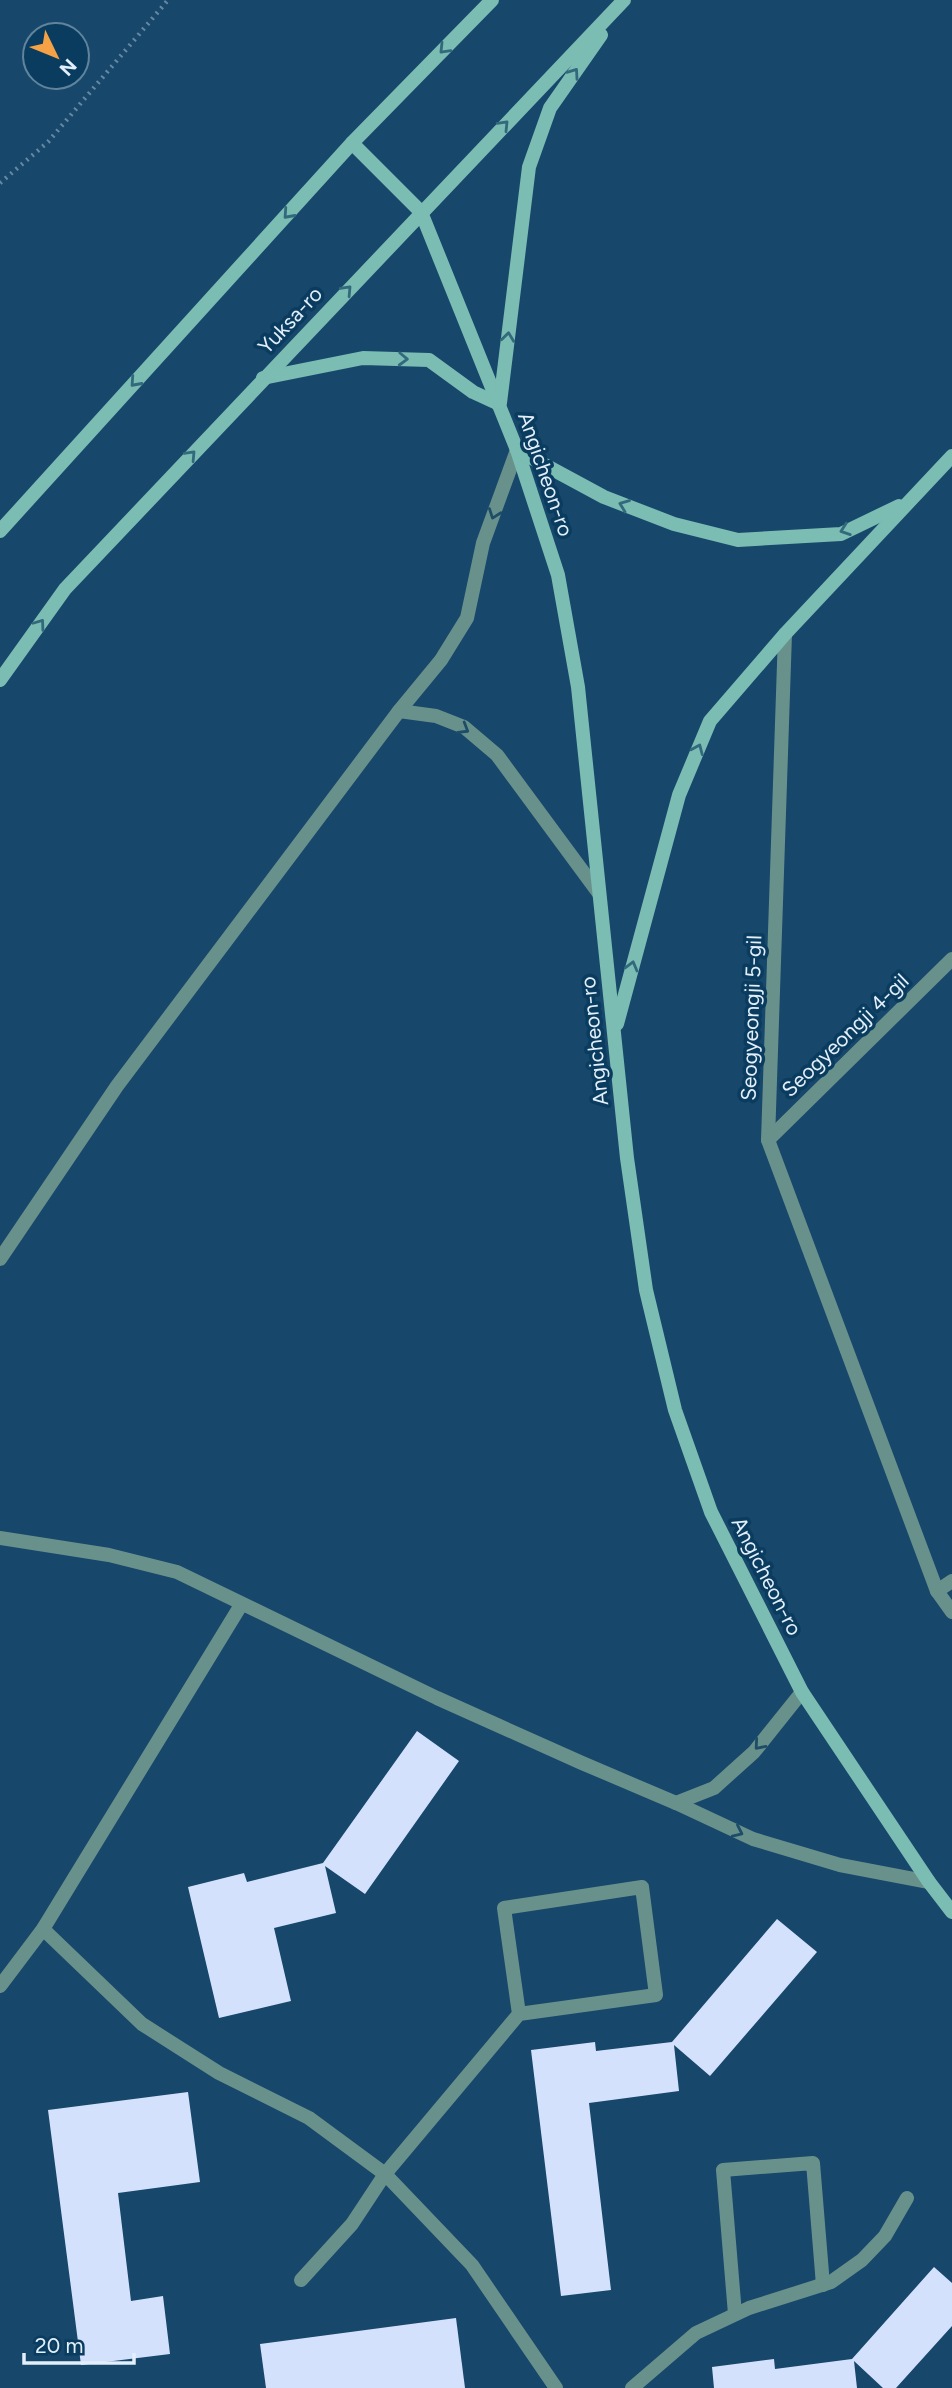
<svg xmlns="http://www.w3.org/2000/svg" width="952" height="2388" viewBox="0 0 952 2388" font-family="Figtree,sans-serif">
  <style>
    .building { fill: #d4e1fc }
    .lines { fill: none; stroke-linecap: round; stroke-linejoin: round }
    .path { stroke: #6688a3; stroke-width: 4.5; stroke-dasharray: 2 5; stroke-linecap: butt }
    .lane { stroke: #69918b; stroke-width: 14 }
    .street { stroke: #69918b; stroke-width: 14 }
    .secondary { stroke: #7bbcb3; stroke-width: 14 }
    .oneway { stroke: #32697c }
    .oneway2 { stroke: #1d4d68 }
    .labels { text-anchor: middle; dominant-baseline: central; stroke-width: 7; stroke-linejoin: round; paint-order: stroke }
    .street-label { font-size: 21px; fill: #e3effa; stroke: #0a3c5f }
  </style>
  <rect width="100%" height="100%" fill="#17476b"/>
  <g class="building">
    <polygon points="417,1731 459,1761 365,1894 325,1866 336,1913 274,1928 291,2001 219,2018 188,1887 244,1873 247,1882 323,1863"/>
    <polygon points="777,1919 817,1952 710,2076 674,2045 679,2091 589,2103 611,2290 561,2296 531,2050 595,2042 596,2051 672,2042"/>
    <polygon points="188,2092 200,2182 118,2193 131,2301 163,2296 170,2354 81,2365 48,2110"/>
    <polygon points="934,2267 952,2283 952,2326 896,2388 883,2388 854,2361 857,2388 714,2388 712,2367 774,2359 775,2369 852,2359"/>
    <polygon points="456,2318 465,2388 266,2388 260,2344"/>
  </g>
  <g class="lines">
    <polyline class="path" points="0,183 48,142 168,0"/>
    <g class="lane">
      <polyline points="43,1929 142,2024 219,2073 309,2118 385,2174 472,2265 556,2388"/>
      <polyline points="301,2280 352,2224 385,2174 519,2014 656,1995 642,1887 504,1908 519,2014"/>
      <polyline points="735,2314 723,2170 813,2163 823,2285"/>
      <polyline points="632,2388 696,2333 749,2308 831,2282 862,2260 885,2236 907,2198"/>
    </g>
    <g class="street">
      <polyline points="785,634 768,1140 937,1591 952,1612"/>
      <polyline points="399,711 436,716 464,727 497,755 598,892"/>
      <polyline points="768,1140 952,959"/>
      <polyline points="0,1259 117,1086 399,711 441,660 467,618 483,543 517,450"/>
      <polyline points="0,1538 109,1555 177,1572 437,1698 582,1763 676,1803 753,1839 840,1865 929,1882"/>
      <polyline points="937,1591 952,1581"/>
      <polyline points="676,1803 714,1788 754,1752 802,1692"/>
      <polyline points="0,1986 43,1929 241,1605"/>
    </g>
    <g class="secondary">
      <polyline points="352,143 421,212 517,450 558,575 578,687 627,1158 646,1290 675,1410 711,1512 802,1692 929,1882 952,1912"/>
      <polyline points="263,378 363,358 429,360 473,392 499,404"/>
      <polyline points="500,403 529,167 550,108 601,35"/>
      <polyline points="517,450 604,497 674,524 738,540 841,534 899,506"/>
      <polyline points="0,531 352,143 492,0"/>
      <polyline points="0,680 65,589 624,0"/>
      <polyline points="617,1024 679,795 710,721 785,634 952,456"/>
    </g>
  </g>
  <defs><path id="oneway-chevron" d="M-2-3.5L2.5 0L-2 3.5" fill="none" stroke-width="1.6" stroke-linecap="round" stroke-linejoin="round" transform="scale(1.75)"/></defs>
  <g class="oneway">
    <use href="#oneway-chevron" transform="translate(444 49) rotate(134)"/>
    <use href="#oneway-chevron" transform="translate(574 73) rotate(-55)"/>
    <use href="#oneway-chevron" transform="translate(504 125) rotate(-46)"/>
    <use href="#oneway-chevron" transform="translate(288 214) rotate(132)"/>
    <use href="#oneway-chevron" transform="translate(347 290) rotate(-47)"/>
    <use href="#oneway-chevron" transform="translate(508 337) rotate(-83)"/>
    <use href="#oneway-chevron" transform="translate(403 359) rotate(2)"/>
    <use href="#oneway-chevron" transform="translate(135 382) rotate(132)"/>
    <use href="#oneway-chevron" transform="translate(191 455) rotate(-47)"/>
    <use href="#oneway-chevron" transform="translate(624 505) rotate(-159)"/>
    <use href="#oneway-chevron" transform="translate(845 530) rotate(161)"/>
    <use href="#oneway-chevron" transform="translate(40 624) rotate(-54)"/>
    <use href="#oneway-chevron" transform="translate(698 749) rotate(-67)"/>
    <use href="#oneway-chevron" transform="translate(632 966) rotate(-75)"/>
  </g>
  <g class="oneway2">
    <use href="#oneway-chevron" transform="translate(494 514) rotate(110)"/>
    <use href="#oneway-chevron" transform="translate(464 729) rotate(31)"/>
    <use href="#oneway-chevron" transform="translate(759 1745) rotate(131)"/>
    <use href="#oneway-chevron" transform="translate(738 1832) rotate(25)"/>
  </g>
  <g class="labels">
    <g class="street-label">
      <text transform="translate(290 320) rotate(-47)">Yuksa-ro</text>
      <text transform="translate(546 474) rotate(71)">Angicheon-ro</text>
      <text transform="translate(751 1018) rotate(-88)">Seogyeongji 5-gil</text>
      <text transform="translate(845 1035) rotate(-44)">Seogyeongji 4-gil</text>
      <text transform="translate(594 1041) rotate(-96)">Angicheon-ro</text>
      <text transform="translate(767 1576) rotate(63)">Angicheon-ro</text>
    </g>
  </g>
  <g transform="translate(56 56) rotate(133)"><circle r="33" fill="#0a3c5f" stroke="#61849d" stroke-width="2"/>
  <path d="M0-5L12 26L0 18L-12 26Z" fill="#f5a246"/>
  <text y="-10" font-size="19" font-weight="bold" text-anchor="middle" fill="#e3effa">N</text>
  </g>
  <path d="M24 2353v10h110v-10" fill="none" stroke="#e3effa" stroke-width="3.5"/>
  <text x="35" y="2353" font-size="21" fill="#e3effa" stroke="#0a3c5f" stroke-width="5" paint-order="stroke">20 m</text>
</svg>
